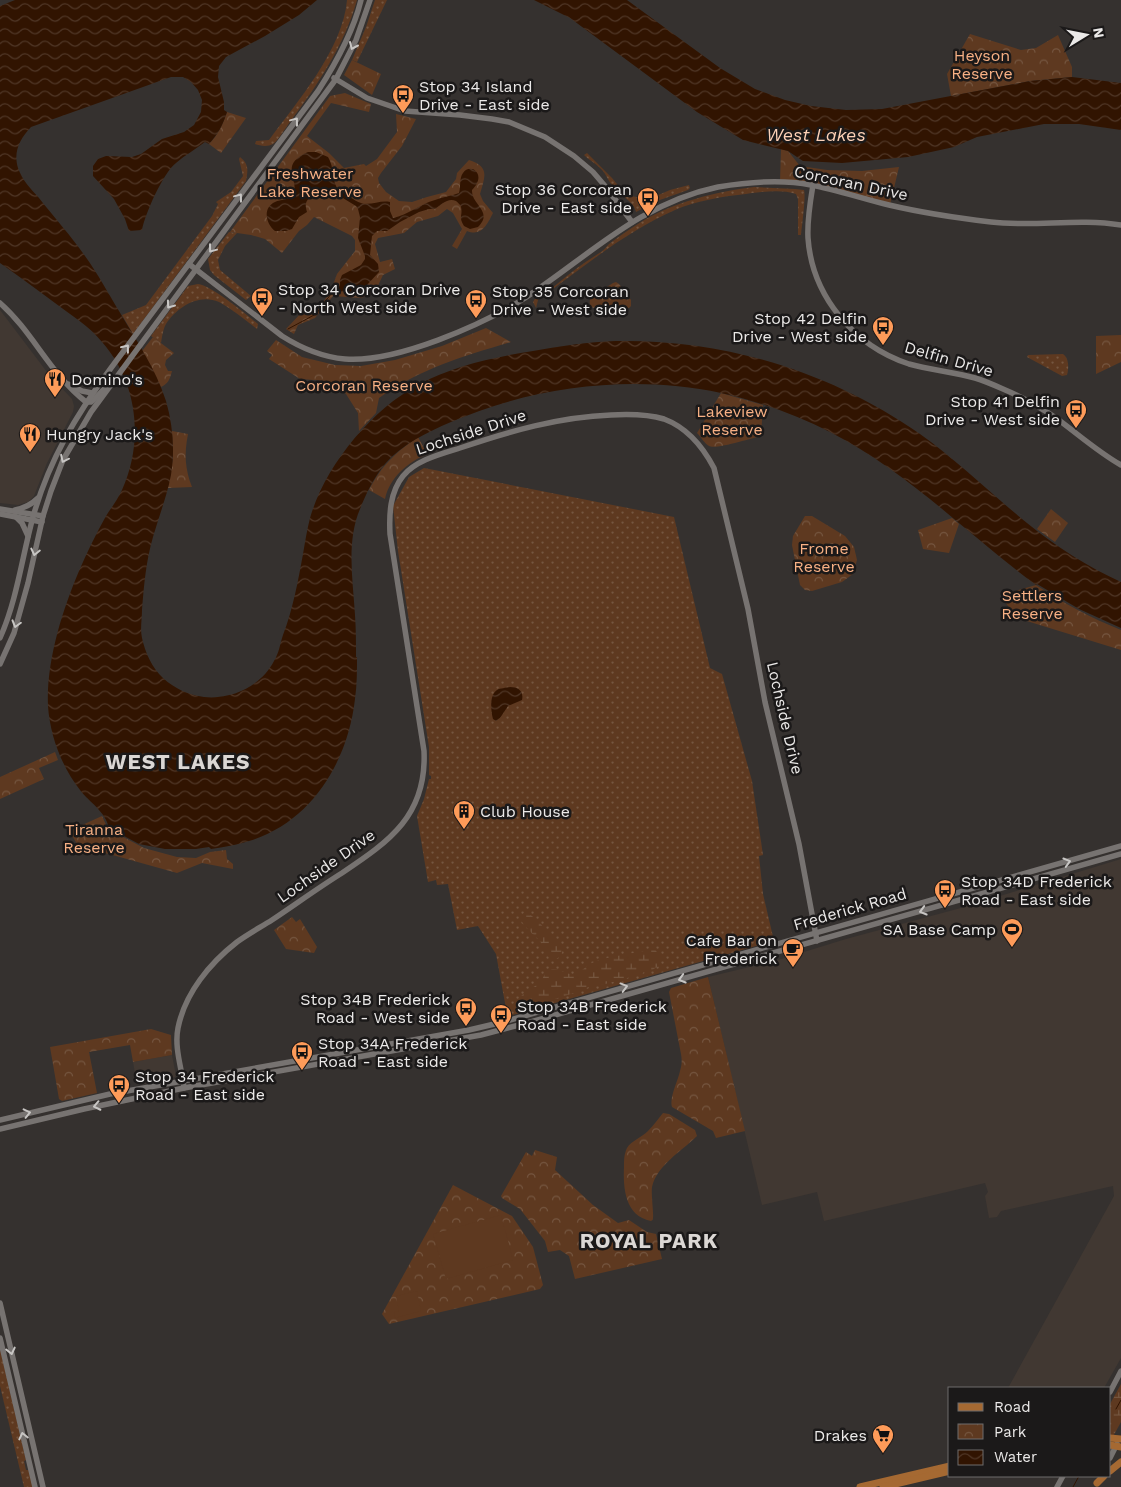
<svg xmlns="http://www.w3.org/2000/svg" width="1121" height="1487" viewBox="0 0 1121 1487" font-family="'Work Sans',sans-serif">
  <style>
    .built { fill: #413832 }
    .grass { fill: url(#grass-dots) }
    .wetland { fill: url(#wetland-marsh) }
    .park { fill: url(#park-crowns) }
    .pitch { fill: #5e3920 }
    .water { fill: url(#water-waves) }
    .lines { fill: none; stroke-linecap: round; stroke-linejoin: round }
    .stream { stroke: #311401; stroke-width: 1 }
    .secondary { stroke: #777371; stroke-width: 5.5 }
    .primary { stroke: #a56932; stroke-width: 7 }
    .oneway { stroke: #c8c6c4 }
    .labels { text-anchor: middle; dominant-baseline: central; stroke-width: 5; stroke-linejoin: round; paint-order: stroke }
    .park-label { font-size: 16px; fill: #f7b084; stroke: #1b1919 }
    .poi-label { font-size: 16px; fill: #ebe9e8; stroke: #1b1919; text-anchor: start }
    .street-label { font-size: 16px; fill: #ebe9e8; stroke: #1b1919 }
    .water-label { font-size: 18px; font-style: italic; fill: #fdd1b7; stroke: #1b1919 }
    .district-label { font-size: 21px; font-weight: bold; letter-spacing: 1px; fill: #dbd7d4; stroke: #1b1919 }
  </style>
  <defs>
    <pattern id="grass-dots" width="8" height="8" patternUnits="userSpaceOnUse" patternTransform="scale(1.25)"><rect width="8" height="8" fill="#5e3920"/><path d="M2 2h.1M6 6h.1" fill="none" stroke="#755640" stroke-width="1.8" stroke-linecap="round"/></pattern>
    <pattern id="wetland-marsh" width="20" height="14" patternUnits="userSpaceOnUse" patternTransform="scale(1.25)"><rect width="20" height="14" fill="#5e3920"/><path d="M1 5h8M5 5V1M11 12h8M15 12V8" fill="none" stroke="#755640"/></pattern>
    <pattern id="park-crowns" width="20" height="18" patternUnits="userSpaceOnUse" patternTransform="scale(1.25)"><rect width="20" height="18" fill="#5e3920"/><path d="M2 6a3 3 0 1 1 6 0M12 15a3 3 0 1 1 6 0" fill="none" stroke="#755640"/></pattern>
    <pattern id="water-waves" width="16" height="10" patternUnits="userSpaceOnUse" patternTransform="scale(1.25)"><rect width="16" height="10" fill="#311401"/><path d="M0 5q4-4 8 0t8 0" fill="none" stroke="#4f3626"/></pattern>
  </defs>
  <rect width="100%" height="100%" fill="#35312f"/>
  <g class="built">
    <polygon points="0,310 50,376 72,399 74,406 73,412 47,463 34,496 28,502 18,505 0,503"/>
    <polygon points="1121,859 1121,1358 1104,1388 1008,1388 1114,1196 1113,1186 1001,1211 997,1217 989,1218 985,1196 988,1192 985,1183 824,1221 817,1192 762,1205 708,977 778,960 846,939 957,909"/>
    <polygon points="172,1055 176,1076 173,1078 143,1084 142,1079 136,1079 133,1062"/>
  </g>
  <g class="grass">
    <path d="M 347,0 L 357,0 C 344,46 318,84 290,122 C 286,127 278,141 273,144 C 268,147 260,146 255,144 L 256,141 L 269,140 C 297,102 343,49 347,0 Z"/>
    <polygon points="375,0 387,0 357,62 352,60 366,27"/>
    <path d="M 587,153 L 612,178 L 621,189 L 630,196 L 644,198 L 656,196 L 670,190 L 689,185 L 690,188 L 688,190 L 657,201 L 636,212 C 634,201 619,195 612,185 C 607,179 606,173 600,168 C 595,163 589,160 584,155 Z"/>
    <path d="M 240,157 C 249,164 248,170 246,181 L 133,334 L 122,315 L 146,305 L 212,216 L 218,204 L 216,202 L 231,192 L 243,176 L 239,159 Z"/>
    <path d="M 754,187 L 795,189 L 804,190 C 806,195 802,226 801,235 L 798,235 L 798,199 L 796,194 C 781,189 761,192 746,194 C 725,196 695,201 675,210 C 625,232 582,268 538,300 L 536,308 L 533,302 C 537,293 550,290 557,284 C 571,272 585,262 601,252 C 604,250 606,247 609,244 C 619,236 630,229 641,222 C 674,202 715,192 754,187 Z"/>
    <polygon points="229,232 237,233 225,246 218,260 220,270 251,296 246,300 214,275 210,270 208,259"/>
    <path d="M 198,284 C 211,285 247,315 258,324 L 257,329 C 245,320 232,309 219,302 C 199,293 177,307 166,324 C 163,329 162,337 161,343 L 151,336 L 188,286 Z"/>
    <path d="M 1063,354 C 1069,358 1069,368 1067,375 L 1062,376 L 1027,357 L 1028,355 Z"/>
    <polygon points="424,468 674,517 710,668 722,674 752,781 763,855 759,856 763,894 774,941 509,1016 507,1014 496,954 478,926 457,930 448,884 437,885 436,880 428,882 417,816 424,799 429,779 431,779 431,776 429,775 429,747 398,551 393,506 409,477"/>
    <polygon points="0,1348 26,1460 24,1461 26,1470 29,1470 33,1487 24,1487 0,1386"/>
  </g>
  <g class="wetland">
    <path d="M 524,913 L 527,913 C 532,916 537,919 540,923 C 543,926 544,931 547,934 C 552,939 568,947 560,956 C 557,960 553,959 549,958 C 542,937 530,935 520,919 L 522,915 Z"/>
    <path d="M 649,950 L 655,950 L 662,957 L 660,965 L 649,972 L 598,986 L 592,985 L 583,990 L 527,1008 L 521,1008 L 518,1003 C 520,992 532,990 540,982 C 543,979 545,972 549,970 C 557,966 566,976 575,974 C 581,972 586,966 592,963 C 608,956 631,954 649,950 Z"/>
    <polygon points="1121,1384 1121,1422 1110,1442 1110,1404"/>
  </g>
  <g class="park">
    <polygon points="970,34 1021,50 1036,48 1058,35 1072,67 1072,77 1030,81 951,96 947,74"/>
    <polygon points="352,60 381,74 372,95 344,75"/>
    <path d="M 345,93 L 371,104 L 369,112 L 331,103 L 307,136 L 329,153 L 344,168 L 364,164 L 366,166 L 377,159 L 397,132 L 396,114 L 416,119 L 402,146 L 381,173 L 378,178 L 379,183 L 386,192 L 399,201 L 412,202 L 427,197 L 446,192 L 456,179 L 457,173 L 469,160 C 490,167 485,176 480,194 L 483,201 L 493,213 C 487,224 482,237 467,231 L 457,249 L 452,246 L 462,229 L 453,213 L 447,209 L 438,216 L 417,222 L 404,233 L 378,238 L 375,244 L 380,262 L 392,259 L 395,269 L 383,275 L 375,292 L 361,298 L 333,296 L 315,318 L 298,325 L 294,334 L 286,329 L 303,311 L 306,314 L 315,312 L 330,293 L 337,274 L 355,251 L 355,240 L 352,236 L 314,217 L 307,225 L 299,231 L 282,253 L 265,239 L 251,235 L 230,232 L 330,96 Z"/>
    <path d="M 227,112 L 246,118 L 221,153 L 209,144 C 218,135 223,124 227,112 Z"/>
    <polygon points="781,149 788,151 800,166 827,170 862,171 899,167 890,205 813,185 780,182"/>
    <path d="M 616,282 L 619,284 L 631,300 L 631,306 L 629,308 C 622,309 595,312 591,306 C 589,303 590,301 590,298 L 613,283 Z"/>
    <path d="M 486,328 L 511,342 C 461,357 422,368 379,398 L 376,413 L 359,431 L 358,413 L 346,394 L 336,386 L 327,381 L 300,379 L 269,359 L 272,355 L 267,351 L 276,340 L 302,357 L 335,365 L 361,366 L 395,360 L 442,346 Z"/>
    <polygon points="1121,335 1121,362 1096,374 1096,336"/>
    <path d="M 153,337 L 174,353 L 166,360 L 165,365 L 168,371 L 172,371 C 170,379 168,384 161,387 L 142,351 Z"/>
    <path d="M 721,393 L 763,405 L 761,436 C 752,438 715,450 709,446 C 704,443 701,437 697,433 Z"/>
    <path d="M 172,431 L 188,434 C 184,454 185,469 192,487 L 168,488 L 173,458 Z"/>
    <path d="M 418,437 L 427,454 C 407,463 390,477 385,499 L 369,490 C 382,465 395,453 418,437 Z"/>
    <polygon points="1051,509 1068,523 1055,542 1037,529"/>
    <polygon points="805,516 812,516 845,536 854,547 857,560 853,574 842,582 812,591 805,590 800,585 792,545 793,536"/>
    <polygon points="952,518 959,524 949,553 923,549 918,530"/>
    <path d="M 1036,585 C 1063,603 1091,618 1121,630 L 1121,650 L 1017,618 L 1005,602 L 1008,593 Z"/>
    <polygon points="55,752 58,760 39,768 44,779 0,799 0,777"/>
    <polygon points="102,816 108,829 144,848 177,857 196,858 210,852 226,850 227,859 233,864 233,869 202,863 177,873 109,854 104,853 84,855 69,831"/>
    <polygon points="292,917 296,922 300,919 317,947 314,953 286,949 274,930"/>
    <path d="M 708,977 L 745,1131 L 716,1138 L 713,1131 L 672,1107 C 669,1098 678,1081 680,1071 C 682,1065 682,1060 681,1054 L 669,992 L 671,988 Z"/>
    <polygon points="151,1029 171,1035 172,1055 133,1062 130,1045 89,1052 97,1093 62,1101 59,1099 50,1047"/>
    <path d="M 663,1113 L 669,1114 L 695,1130 L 697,1136 C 682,1151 657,1165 652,1187 C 651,1194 654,1216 653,1218 C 653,1220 652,1220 651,1221 C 625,1216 623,1188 624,1167 C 624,1161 624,1154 627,1148 C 631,1141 642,1137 648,1131 C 654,1125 658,1119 663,1113 Z"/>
    <polygon points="535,1150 557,1157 555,1170 593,1205 618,1223 629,1220 647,1232 656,1234 662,1259 575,1279 569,1256 560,1250 548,1252 545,1241 520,1209 502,1198 501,1196 526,1152 532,1156"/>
    <polygon points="453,1185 512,1216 533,1247 543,1285 540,1289 389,1324 382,1314"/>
  </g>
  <g class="pitch">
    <polygon points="501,1215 513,1260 446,1279 433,1234"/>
    <polygon points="417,1291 421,1311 395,1318 394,1312 399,1311 396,1296"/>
  </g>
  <g class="water">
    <path d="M 15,0 L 317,0 L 299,15 L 265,36 L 226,57 L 219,66 L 218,77 L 224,102 L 224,110 L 227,112 C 223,125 218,134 209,144 L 205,142 C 196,149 185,155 176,163 C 163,173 145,214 142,230 L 129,231 L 125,219 L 114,199 L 93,176 L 93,166 L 98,159 L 106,156 L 132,157 L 141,154 L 162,139 L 184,132 L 194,125 L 201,112 L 202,100 L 198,90 L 191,82 L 183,77 L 171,77 L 31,127 C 20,139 13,151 18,168 C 22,180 31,189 39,198 C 54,217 71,236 85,256 C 98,274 108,293 119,311 C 136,340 156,369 166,401 C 173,425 175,451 171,475 C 167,496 159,516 153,537 C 146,561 144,585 142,610 C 142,619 140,629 142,638 C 145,652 152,668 163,678 C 175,689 189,695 204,697 C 232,700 261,686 274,661 C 279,653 280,644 283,635 C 293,609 298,581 303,554 C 305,542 307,530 310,518 C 325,466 371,410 418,385 C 452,366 495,357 533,351 C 560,346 588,342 616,341 C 725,339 831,372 920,434 C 958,461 991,494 1027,523 C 1055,546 1088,567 1121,582 L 1121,628 L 1079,609 L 1037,584 L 1036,585 C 967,534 907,471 830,432 C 796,415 758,401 721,393 C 632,374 534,386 451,422 C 428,432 402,444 385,464 C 374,477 366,494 360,509 C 346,542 353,580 355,615 C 356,629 356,643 356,657 L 357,657 C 357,671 357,685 355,699 C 348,761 312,822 249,841 C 237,845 224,847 211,849 L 209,847 L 196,849 L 165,849 L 139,844 L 109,828 C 105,811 90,803 80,790 C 62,767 50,736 48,706 C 46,662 62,611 79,571 C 87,552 96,534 106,516 C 111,508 118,499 122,490 C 144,441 138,383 102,342 C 89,326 71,315 55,303 C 37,290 19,276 0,263 L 0,6 Z"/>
    <polygon points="534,0 627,0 720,68 755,89 785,100 811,106 846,110 882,109 1030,81 1072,77 1121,83 1121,130 1079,124 1044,124 977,137 954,147 908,157 842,163 803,161 788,151 743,140 697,112 570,18"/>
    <path d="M 308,152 L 316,152 L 328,157 C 335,168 331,181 339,191 C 347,194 354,201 361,203 C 370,206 380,200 390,202 L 390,211 L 393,218 C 408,215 420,204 435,200 C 443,197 451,196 459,193 C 461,187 459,178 463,173 C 470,162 488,174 472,190 C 471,205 494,211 478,227 L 470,229 L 464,226 C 458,216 463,216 461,207 C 460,204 458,203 456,201 C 448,197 441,205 435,209 L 429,209 L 419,212 L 400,222 L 387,231 L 377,231 L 372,236 L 370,255 L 378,264 L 379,272 L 367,285 L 364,291 L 359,294 L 337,291 L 340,285 L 340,280 L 342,275 L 361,265 L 365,259 L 365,256 L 358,238 L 360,217 L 358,209 L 356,206 L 328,189 L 324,191 L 322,195 L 318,198 L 310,197 C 305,202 305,205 307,212 L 299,217 L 292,229 L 286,231 L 275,231 C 266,224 262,208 275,202 C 281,199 288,201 293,195 C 301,182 277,165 308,152 Z"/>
    <path d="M 510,687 C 518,687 524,691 522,700 L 508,706 L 500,718 L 496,721 L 493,719 C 491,712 489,695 497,690 C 500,688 506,688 510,687 Z"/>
  </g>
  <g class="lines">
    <g class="stream">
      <polyline points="288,329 316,314 331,294 337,291"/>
      <polyline points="1116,1409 1121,1400"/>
      <polyline points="1073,1487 1079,1476"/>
    </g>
    <g class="secondary">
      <polyline points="334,78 367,98 405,111 460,115 492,119 509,122 545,137 574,156 593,172 605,186 632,222"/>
      <path d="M 813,185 C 810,203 807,220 808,238 C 812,296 854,346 909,364 C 930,370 954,372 975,378 C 985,381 994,385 1003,389 C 1022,397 1040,407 1056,418 C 1078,434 1098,452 1121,465"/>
      <path d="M 189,264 L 282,336 C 301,348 322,357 345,359 C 396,363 482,325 525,298 C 589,256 640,203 718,187 C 748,182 781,179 811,185 C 838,190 863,199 889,205 C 923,213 957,218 991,222 C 1034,227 1078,218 1121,225"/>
      <path d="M 0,303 C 33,332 50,374 86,402"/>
      <polyline points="68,384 82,391 92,393"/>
      <path d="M 86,402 L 91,402 C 99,396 102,389 111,384"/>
      <polyline points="0,509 43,516"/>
      <path d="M 15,510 C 25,508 31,505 38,498"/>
      <polyline points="0,514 42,522"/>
      <polyline points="16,517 22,523 28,536"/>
      <path d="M 0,638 C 17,600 22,557 33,517 C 49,460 76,415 111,368 L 318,91 C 336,63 353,33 361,0"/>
      <polyline points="0,664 14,633 28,583 43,516 51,491 63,460 91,412 336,79 356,40 370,0"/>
      <path d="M 184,1088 C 182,1069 174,1048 178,1028 C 185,993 210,963 237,942 C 248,934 261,927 272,920 C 296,904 318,888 342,873 C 390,841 427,815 424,751 L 390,534 C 389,514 390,492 403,476 C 416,460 441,454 460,448 C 510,431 559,417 611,415 C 629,414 647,414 664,419 C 688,428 703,447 714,468 L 748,609 L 765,702 L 799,844 L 817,941"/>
      <polyline points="0,1120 110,1094 469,1030 503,1022 1121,846"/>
      <polyline points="0,1129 84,1109 184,1088 481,1035 527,1023 1121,854"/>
      <polyline points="0,1303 43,1487"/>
      <polyline points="0,1338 35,1487"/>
      <polyline points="1110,1392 1121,1371"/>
      <polyline points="1110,1458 1117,1444"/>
      <polyline points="1057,1487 1063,1476"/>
    </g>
    <g class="primary">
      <polyline points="1110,1438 1121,1439"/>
      <polyline points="1110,1445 1121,1447"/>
      <polyline points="1110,1471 1121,1462"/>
      <polyline points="1097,1483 1104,1476"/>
      <polyline points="860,1487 950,1466"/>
      <polyline points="883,1487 950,1471"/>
    </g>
  </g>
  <defs><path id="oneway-chevron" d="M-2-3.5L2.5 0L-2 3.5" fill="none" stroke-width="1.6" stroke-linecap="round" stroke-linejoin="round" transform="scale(1.25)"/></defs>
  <g class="oneway">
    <use href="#oneway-chevron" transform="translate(353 46) rotate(114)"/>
    <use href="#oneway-chevron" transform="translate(295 121) rotate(-53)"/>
    <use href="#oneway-chevron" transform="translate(239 197) rotate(-53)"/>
    <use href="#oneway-chevron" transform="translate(212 249) rotate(127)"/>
    <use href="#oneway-chevron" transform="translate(170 305) rotate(126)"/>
    <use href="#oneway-chevron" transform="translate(126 348) rotate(-52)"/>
    <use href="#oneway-chevron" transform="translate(64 459) rotate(116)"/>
    <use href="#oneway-chevron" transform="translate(35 552) rotate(103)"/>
    <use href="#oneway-chevron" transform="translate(16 624) rotate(106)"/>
    <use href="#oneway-chevron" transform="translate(1067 862) rotate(-16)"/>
    <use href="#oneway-chevron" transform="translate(923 911) rotate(164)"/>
    <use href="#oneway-chevron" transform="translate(682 979) rotate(164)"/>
    <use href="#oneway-chevron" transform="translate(624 987) rotate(-15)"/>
    <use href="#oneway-chevron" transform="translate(97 1106) rotate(168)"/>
    <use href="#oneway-chevron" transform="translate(27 1113) rotate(-13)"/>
    <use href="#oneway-chevron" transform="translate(11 1351) rotate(77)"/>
    <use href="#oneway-chevron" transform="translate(23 1436) rotate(-103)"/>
  </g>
  <defs>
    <g id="bus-pin" transform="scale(1.125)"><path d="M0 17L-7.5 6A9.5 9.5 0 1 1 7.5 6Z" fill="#fe9b59" stroke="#1b1919"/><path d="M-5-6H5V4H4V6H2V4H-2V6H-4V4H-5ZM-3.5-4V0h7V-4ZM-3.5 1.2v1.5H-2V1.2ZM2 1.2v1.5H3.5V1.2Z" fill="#111"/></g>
    <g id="restaurant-pin" transform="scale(1.125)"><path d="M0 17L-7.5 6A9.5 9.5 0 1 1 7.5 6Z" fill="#fe9b59" stroke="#1b1919"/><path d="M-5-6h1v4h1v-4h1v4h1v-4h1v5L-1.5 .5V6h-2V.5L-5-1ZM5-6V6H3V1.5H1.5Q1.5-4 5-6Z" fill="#111"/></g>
    <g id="building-pin" transform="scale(1.125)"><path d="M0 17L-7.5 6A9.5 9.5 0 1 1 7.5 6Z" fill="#fe9b59" stroke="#1b1919"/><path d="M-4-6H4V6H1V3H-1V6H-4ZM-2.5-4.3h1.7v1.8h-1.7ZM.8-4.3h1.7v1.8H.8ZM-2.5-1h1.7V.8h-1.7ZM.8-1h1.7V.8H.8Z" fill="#111"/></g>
    <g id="stadium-pin" transform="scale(1.125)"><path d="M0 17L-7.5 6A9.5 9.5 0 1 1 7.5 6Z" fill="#fe9b59" stroke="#1b1919"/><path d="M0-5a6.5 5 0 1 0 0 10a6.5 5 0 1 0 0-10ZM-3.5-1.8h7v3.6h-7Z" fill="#111"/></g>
    <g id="cafe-pin" transform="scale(1.125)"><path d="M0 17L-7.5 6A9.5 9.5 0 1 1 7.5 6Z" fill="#fe9b59" stroke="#1b1919"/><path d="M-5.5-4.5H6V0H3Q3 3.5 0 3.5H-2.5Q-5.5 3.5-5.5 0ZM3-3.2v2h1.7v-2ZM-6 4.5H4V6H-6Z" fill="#111"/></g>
    <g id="supermarket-pin" transform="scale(1.125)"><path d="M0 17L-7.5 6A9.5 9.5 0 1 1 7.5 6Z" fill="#fe9b59" stroke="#1b1919"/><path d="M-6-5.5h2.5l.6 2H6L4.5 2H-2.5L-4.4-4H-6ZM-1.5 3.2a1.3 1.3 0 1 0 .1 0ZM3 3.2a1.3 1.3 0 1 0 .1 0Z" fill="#111"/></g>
  </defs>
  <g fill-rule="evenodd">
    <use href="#bus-pin" x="403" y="95"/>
    <use href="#bus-pin" x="648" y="198"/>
    <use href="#bus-pin" x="262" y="298"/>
    <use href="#bus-pin" x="476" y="300"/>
    <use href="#bus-pin" x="883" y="327"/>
    <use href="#restaurant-pin" x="55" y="379"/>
    <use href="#bus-pin" x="1076" y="410"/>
    <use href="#restaurant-pin" x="30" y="434"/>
    <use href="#building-pin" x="464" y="811"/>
    <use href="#bus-pin" x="945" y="890"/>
    <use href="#stadium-pin" x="1012" y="929"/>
    <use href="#cafe-pin" x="793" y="949"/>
    <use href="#bus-pin" x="466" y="1008"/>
    <use href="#bus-pin" x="501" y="1015"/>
    <use href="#bus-pin" x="302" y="1052"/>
    <use href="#bus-pin" x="119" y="1085"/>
    <use href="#supermarket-pin" x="883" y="1435"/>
  </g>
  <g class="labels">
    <g class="park-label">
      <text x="982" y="55">Heyson<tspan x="982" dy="18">Reserve</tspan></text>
      <text x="310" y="173">Freshwater<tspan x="310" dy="18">Lake Reserve</tspan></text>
      <text x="364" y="385">Corcoran Reserve</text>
      <text x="732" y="411">Lakeview<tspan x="732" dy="18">Reserve</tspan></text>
      <text x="824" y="548">Frome<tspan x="824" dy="18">Reserve</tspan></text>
      <text x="1032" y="595">Settlers<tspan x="1032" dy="18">Reserve</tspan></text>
      <text x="94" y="829">Tiranna<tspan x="94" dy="18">Reserve</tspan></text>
    </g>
    <g class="poi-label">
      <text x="419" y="86">Stop 34 Island<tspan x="419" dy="18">Drive - East side</tspan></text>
      <text x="632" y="189" text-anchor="end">Stop 36 Corcoran<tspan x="632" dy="18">Drive - East side</tspan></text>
      <text x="278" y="289">Stop 34 Corcoran Drive<tspan x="278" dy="18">- North West side</tspan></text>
      <text x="492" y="291">Stop 35 Corcoran<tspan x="492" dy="18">Drive - West side</tspan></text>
      <text x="867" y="318" text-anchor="end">Stop 42 Delfin<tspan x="867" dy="18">Drive - West side</tspan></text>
      <text x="71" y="379">Domino's</text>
      <text x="1060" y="401" text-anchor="end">Stop 41 Delfin<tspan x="1060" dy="18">Drive - West side</tspan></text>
      <text x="46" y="434">Hungry Jack's</text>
      <text x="480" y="811">Club House</text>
      <text x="961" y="881">Stop 34D Frederick<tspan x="961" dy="18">Road - East side</tspan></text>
      <text x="996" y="929" text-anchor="end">SA Base Camp</text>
      <text x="777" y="940" text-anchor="end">Cafe Bar on<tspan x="777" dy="18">Frederick</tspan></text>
      <text x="450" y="999" text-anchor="end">Stop 34B Frederick<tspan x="450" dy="18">Road - West side</tspan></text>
      <text x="517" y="1006">Stop 34B Frederick<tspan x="517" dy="18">Road - East side</tspan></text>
      <text x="318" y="1043">Stop 34A Frederick<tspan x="318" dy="18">Road - East side</tspan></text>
      <text x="135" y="1076">Stop 34 Frederick<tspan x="135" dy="18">Road - East side</tspan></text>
      <text x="867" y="1435" text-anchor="end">Drakes</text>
    </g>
    <g class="street-label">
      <text transform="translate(851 183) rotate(12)">Corcoran Drive</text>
      <text transform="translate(949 359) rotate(16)">Delfin Drive</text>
      <text transform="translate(471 432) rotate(-18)">Lochside Drive</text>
      <text transform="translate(785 718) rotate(77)">Lochside Drive</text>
      <text transform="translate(326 866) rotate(-35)">Lochside Drive</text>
      <text transform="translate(850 909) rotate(-16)">Frederick Road</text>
    </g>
    <g class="water-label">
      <text x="816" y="134">West Lakes</text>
    </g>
    <g class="district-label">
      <text x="178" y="761">WEST LAKES</text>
      <text x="649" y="1240">ROYAL PARK</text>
    </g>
  </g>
  <rect x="948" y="1387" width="162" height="90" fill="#1b1919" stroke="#6e6c6c"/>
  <rect x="958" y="1403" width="25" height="8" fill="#a56932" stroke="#6e6c6c"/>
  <text x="994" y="1412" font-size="15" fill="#ebe9e8">Road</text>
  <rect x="958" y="1424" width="25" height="15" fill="url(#park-crowns)" stroke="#6e6c6c"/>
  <text x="994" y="1437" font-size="15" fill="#ebe9e8">Park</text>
  <rect x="958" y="1450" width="25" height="15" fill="url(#water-waves)" stroke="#6e6c6c"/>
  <text x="994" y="1462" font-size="15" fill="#ebe9e8">Water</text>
  <g transform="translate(1086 35) rotate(80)" stroke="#1b1919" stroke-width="4" paint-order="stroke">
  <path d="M0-4L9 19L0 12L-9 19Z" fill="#ebe9e8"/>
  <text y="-8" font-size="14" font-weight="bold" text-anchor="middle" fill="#ebe9e8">N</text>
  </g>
</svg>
